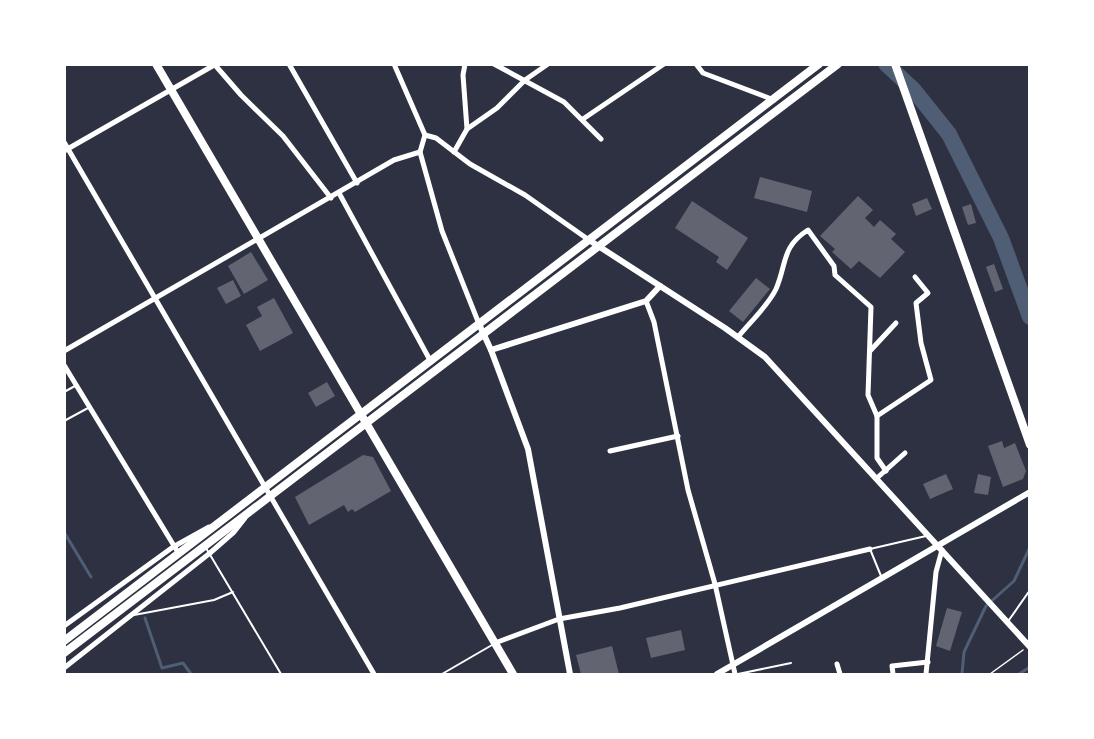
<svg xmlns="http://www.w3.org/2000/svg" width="1094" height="739" viewBox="0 0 1094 739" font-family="'Fira Sans Condensed',sans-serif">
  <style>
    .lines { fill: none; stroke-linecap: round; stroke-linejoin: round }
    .stream { stroke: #4f5d75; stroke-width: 3 }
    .river { stroke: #4f5d75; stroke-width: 16 }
    .building { fill: #626471 }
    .path { stroke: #fff; stroke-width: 1.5 }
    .service { stroke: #fff; stroke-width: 2 }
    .minor { stroke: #fff; stroke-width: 5 }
    .tertiary { stroke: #fff; stroke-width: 6 }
    .secondary { stroke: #fff; stroke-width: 8 }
    .primary { stroke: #fff; stroke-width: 8 }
  </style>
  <rect width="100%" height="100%" fill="#2d3142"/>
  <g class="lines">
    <g class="stream">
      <polyline points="64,532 91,577"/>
      <polyline points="145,618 162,668 183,663 191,674"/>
      <polyline points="962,674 964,652 986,606 1014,581 1030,547"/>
      <polyline points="1019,674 1030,667"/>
    </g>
    <polyline class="river" points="886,64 913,89 949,134 1001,238 1030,317"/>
  </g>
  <g class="building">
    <polygon points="760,177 812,191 807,212 754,198"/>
    <polygon points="858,196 873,210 865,218 874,227 880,220 896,234 891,239 905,252 880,278 859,261 851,269 832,252 835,249 820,236"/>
    <polygon points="927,198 932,209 916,216 912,204"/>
    <polygon points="692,201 748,238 727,270 716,262 719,257 675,228"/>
    <polygon points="971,204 976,223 968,225 962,207"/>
    <polygon points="251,252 268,280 244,294 228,266"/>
    <polygon points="994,264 1003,289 995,292 986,267"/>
    <polygon points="756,278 770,289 743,322 729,311"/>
    <polygon points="233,280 241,296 226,304 217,288"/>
    <polygon points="274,298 293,333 260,351 246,325 262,316 257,307"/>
    <polygon points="327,382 335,396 316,407 308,393"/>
    <polygon points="1002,441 1004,448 1015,443 1026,471 1023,479 1003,487 988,446"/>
    <polygon points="363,455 373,457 391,491 355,512 352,509 348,512 344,505 309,525 295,497"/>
    <polygon points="946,474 953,489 930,499 923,484"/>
    <polygon points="978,474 991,477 988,495 974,493"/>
    <polygon points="947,608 962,612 950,651 936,646"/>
    <polygon points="681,630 685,650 651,658 646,638"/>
    <polygon points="612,646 619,674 581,674 576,655"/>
  </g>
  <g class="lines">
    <polyline class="path" points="990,674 1023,650"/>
    <g class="service">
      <polyline points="64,392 75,386"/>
      <polyline points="64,421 88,408"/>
      <polyline points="206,548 281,674"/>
      <polyline points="881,576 870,549 926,536"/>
      <polyline points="134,615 214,600 233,592"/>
      <polyline points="1009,620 1030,590"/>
      <polyline points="442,674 492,645"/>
      <polyline points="738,674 791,663"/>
    </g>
    <g class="minor">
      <polyline points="289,64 357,183"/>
      <polyline points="394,64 425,135 420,152 442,231 479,324"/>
      <polyline points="465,64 463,75 467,129"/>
      <polyline points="494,64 564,102 601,139"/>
      <polyline points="696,64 703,73 774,100"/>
      <polyline points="215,65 241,95 283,136 331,198"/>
      <polyline points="583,119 664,64"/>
      <polyline points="425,135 436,138 470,164 525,195 589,240"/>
      <polyline points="64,142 374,674"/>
      <polyline points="64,151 216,64"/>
      <polyline points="454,152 467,129 497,108 525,80 548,64"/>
      <polyline points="339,193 431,362"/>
      <polyline points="646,301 654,322 688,490 715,584 735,674"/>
      <path d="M 738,337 C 750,322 768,306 776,289 C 787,264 781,247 808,230 L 834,266 L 835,275 L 871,307 L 868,395 L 877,416"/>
      <polyline points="64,351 394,160 420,152"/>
      <polyline points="870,351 896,323"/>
      <polyline points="64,365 179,554"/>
      <polyline points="610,451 678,436"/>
      <polyline points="886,471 877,458 877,416 931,380 921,343 916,303 928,293 915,277"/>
      <polyline points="877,478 905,453"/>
      <polyline points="64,626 173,547 209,527"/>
      <polyline points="495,643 559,619 620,608 870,549"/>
      <polyline points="837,664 840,674"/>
      <polyline points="64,668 210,553 234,532 245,518"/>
      <polyline points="893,674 892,666 928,662"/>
      <polyline points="926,674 936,572 942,550"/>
    </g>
    <g class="tertiary">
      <polyline points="589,240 725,328 765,357 1030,647"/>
      <polyline points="479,324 491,350 646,301 660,286"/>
      <polyline points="491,350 528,449 570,674"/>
      <polyline points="717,674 1030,492"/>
    </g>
    <g class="secondary">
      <polyline points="895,64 1030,445"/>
      <polyline points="64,641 819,64"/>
      <polyline points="64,653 838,64"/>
    </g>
    <polyline class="primary" points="156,64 513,674"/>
  </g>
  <rect width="1094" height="739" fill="none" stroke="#ffffff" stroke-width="132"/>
</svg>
